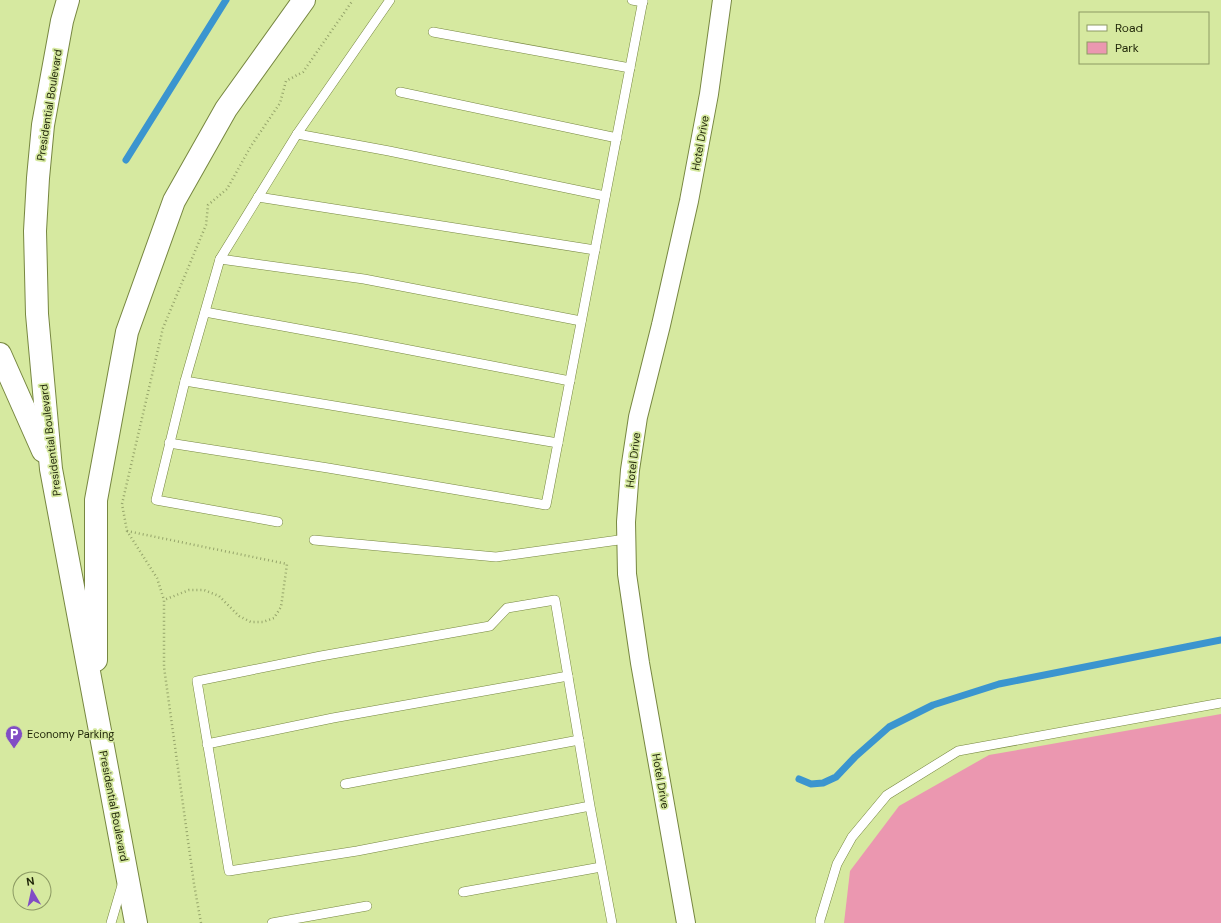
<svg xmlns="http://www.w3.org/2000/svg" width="1221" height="923" viewBox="0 0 1221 923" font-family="'DM Sans',sans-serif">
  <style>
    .green { fill: #eb97b0 }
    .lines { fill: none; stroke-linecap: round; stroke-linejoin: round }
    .stream { stroke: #3b95cf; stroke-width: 7 }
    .lane-casing { stroke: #778741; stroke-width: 10 }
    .street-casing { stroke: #778741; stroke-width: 20 }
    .secondary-casing { stroke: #778741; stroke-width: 24 }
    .path { stroke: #95a46a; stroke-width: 2.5; stroke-dasharray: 1 3; stroke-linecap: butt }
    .lane { stroke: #fff; stroke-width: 9 }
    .street { stroke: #fff; stroke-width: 18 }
    .secondary { stroke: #fff; stroke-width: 22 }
    .labels { text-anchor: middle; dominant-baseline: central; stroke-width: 3.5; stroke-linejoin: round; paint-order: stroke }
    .street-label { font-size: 11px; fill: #1e2407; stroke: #d6e9a0 }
    .poi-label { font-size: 11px; fill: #1e2407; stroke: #d6e9a0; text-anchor: start }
  </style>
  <rect width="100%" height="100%" fill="#d6e9a0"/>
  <polygon class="green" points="1221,714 1221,923 844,923 850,871 899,806 989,755"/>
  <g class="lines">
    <g class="stream">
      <polyline points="126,160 226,0"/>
      <polyline points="799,779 811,784 823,783 836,777 855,757 889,727 933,705 999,684 1221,640"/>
    </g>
    <g class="lane-casing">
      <g id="lane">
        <polyline points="632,0 643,2"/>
        <polyline points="433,32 630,68"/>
        <polyline points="400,92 617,138"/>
        <polyline points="297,134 389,151 605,196"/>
        <polyline points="258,197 595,250"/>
        <polyline points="220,259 364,279 581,321"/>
        <polyline points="205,312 353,339 570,381"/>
        <polyline points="185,381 558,443"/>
        <polyline points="169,443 328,468 546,505 643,0"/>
        <polyline points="278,522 156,500 185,381 220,259 297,134 390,0"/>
        <polyline points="314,540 496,557 626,539"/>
        <polyline points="207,744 333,718 568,676"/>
        <polyline points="345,784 579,740"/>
        <polyline points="590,806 357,851 229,871 197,681 321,656 490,626 507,608 555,600 590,806 612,923"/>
        <polyline points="463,892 601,867"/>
        <polyline points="111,923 123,882"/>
        <polyline points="272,923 367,906"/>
        <polyline points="820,923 820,920 837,864 852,837 887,795 958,751 1221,703"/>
      </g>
    </g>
    <g class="street-casing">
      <polyline id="street" points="686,923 640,663 627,574 626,522 630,470 638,417 661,325 689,201 709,94 722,0"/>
    </g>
    <g class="secondary-casing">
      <g id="secondary">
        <polyline points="68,0 62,21 43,125 38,178 35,231 37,314 51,469 136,923"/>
        <polyline points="0,354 43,451"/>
        <polyline points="96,660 96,500 127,332 174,201 226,109 304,0"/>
      </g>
    </g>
    <g class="path">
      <polyline points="127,531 287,564 281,607 274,618 263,622 251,622 239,616 219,596 204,590 189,590 164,600"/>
      <polyline points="201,923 194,884 164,667 164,600 157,578 127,531 122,504 163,328 206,225 208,205 227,189 251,146 280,103 286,81 303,72 353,0"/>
    </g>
    <use href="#lane" class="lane"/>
    <use href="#street" class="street"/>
    <use href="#secondary" class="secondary"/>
  </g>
  <defs>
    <g id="parking-pin" transform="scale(0.9)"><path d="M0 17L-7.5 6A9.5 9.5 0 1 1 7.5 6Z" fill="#814dc5" stroke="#d6e9a0"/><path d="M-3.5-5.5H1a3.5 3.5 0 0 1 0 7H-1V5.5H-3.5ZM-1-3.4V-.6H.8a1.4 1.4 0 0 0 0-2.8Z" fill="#fff"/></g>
  </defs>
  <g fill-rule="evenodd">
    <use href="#parking-pin" x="14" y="734"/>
  </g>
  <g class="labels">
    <g class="street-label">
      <text transform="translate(49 105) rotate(-81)">Presidential Boulevard</text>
      <text transform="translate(700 143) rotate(-80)">Hotel Drive</text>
      <text transform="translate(50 440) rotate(-97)">Presidential Boulevard</text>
      <text transform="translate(633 460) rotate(-83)">Hotel Drive</text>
      <text transform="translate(661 781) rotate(80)">Hotel Drive</text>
      <text transform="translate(114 806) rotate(79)">Presidential Boulevard</text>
    </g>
    <g class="poi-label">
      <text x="27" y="734">Economy Parking</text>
    </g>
  </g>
  <rect x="1079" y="12" width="130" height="52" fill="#d6e9a0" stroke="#8c9a63"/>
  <rect x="1087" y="25" width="20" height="6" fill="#ffffff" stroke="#8c9a63"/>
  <text x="1115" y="32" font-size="12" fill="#1e2407">Road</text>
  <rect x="1087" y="42" width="20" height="12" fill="#eb97b0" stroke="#8c9a63"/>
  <text x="1115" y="52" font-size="12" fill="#1e2407">Park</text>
  <g transform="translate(32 891) rotate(351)"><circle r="19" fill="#d6e9a0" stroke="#8c9a63"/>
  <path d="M0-3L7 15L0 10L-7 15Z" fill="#814dc5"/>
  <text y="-6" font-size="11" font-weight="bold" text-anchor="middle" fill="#1e2407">N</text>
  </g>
</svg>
